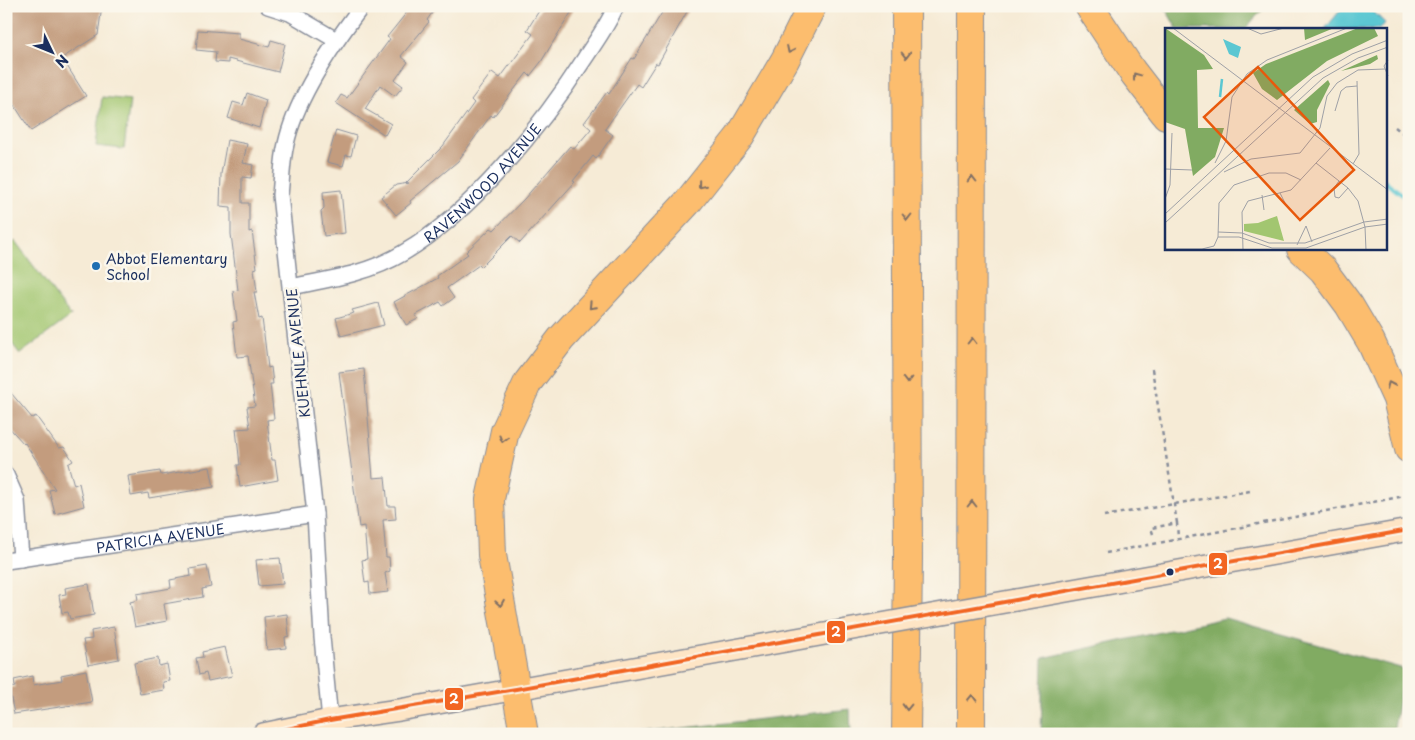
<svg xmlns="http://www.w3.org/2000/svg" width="1415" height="740" viewBox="0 0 1415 740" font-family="'Playpen Sans',sans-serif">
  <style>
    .green { fill: #a2c670; stroke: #5e7a67 }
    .forest { fill: #81ab62; stroke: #4e6d60 }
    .water { fill: #5bc7d2; stroke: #3b7b98 }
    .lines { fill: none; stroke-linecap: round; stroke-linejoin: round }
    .stream { stroke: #5bc7d2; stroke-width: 4.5 }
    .building { fill: #c39c7e }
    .street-casing { stroke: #888d9a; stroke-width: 18 }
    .secondary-casing { stroke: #888d9a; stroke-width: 24 }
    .highway-casing { stroke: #888d9a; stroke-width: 30 }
    .path { stroke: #888d9a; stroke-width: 2.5; stroke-dasharray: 4 4; stroke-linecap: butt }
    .street { stroke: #fff; stroke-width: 15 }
    .secondary { stroke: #fee5c5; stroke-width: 21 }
    .highway { stroke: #fcbd6e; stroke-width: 28 }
    .secondary-bridge-casing { stroke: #888d9a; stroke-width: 24; stroke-linecap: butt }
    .secondary-bridge { stroke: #fee5c5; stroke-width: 21 }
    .bus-1-casing { stroke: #fbf7ec; stroke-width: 8 }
    .bus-1 { stroke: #f26522; stroke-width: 4 }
    .oneway { stroke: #806f65 }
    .poi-dot { fill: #1f6fb2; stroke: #fbf7ec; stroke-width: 2 }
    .bus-dot { fill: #1b2f5e; stroke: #fbf7ec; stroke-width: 2 }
    .labels { text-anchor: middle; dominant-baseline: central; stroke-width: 5; stroke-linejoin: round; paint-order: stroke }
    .street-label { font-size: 14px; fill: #1b2f5e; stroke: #fbf7ec }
    .poi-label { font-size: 14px; fill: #1b2f5e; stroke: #fbf7ec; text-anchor: start }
    .inset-river { fill: none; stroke: #5bc7d2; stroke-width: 2.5 }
    .inset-road { fill: none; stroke: #9ea0a6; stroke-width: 1 }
    .view { fill: #e8590c; fill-opacity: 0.15; stroke: #e8590c; stroke-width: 2.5 }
    .inset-edge { fill: none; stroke: #1b2f5e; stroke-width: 2.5 }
    .line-badge { stroke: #fbf7ec; stroke-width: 2 }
    .badge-label { font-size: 14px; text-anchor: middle; font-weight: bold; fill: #fff }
  </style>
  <rect width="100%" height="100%" fill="#fbf7ec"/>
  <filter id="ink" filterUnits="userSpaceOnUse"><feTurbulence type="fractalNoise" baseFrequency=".02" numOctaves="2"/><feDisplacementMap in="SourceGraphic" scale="10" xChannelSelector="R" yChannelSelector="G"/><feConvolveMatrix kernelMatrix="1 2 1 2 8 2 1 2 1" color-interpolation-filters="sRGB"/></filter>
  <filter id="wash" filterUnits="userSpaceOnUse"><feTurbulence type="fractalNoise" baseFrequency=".0096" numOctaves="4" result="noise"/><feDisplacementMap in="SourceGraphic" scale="20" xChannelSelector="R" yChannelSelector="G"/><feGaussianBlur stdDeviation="1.12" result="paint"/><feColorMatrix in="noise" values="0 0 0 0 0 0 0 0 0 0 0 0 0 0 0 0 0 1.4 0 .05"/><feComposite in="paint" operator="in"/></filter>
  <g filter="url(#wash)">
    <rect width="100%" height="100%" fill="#f6ebd6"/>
    <g class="green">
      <polygon points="102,97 130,100 124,149 96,146"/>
      <polygon points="15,241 71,316 20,354 6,336 6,248"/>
    </g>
    <g class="forest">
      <polygon points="1164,6 1266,6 1245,29 1177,29"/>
      <polygon points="1225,618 1404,669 1393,734 1041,734 1043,658"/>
      <polygon points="850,709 851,734 639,734 640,733"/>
    </g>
    <polygon class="water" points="1344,6 1367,6 1385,23 1380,29 1325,29"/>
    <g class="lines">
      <polyline class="stream" points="1386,182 1409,200"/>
    </g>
    <g id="blocks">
      <g class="building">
        <polygon points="6,6 102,6 98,35 62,58 86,96 31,131 13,103 6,107"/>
        <polygon points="412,6 437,6 427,20 429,22 401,56 408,62 395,80 403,86 395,96 380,85 365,109 391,124 385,135 336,103 341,95 347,98 390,39 387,37"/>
        <polygon points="542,6 575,6 541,62 530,76 527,73 493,117 491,115 458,161 410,201 411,203 396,215 381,197 396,185 409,183 406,183 443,146 474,103 471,100 492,72 500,78 533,34 527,30"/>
        <polygon points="666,6 690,6 658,64 656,63 641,87 637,84 605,129 613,135 596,159 593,156 573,181 575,182 520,243 512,236 481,267 479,265 447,288 454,298 443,306 440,302 416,315 418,319 406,325 394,302 438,278 437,276 468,254 466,252 491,228 494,230 524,199 570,146 574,149 591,129 584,123 607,92 609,94 632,58 634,59"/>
        <polygon points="198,30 239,33 239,39 269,47 271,40 285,44 278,72 228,59 228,63 215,62 216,52 196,50"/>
        <polygon points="247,93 266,100 259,128 228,118 233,102 243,105"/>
        <polygon points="336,130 356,136 351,156 346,155 343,166 327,162"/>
        <polygon points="227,140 247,144 243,163 253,165 251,178 242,177 242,203 249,203 249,232 252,231 257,268 254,269 257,292 254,292 259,319 262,318 268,368 271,367 273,384 270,384 274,419 267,420 272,460 275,460 278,480 240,487 237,465 240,465 236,429 250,428 247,407 255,406 248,356 237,357 233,322 237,321 233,291 238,290 231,234 231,207 220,206 221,174"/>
        <polygon points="341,190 345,233 324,236 321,211 324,208 323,192"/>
        <polygon points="378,303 384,325 341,336 336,318 354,313 352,310"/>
        <polygon points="364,369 373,478 385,477 388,506 395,506 396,519 383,520 386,557 389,557 390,571 385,573 388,592 370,594 369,582 365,583 362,560 367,559 364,526 359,527 339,372"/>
        <polygon points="6,387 32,418 36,416 59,448 64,447 73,461 68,464 74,485 79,483 84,506 55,514 49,490 55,489 25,443 24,444 6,424"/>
        <polygon points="210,467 214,487 149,498 148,493 131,496 128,476 160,471 161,475"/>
        <polygon points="280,558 283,584 259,586 256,560"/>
        <polygon points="207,566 211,587 202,589 203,597 164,604 167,621 135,627 130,602 138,600 137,594 171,588 170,580 191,576 190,569"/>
        <polygon points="89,584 94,615 70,619 68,612 62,613 59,595 66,594 65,588"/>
        <polygon points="287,614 289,636 285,637 286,648 267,650 264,617"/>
        <polygon points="114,627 119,659 88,665 83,640 92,639 91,631"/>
        <polygon points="225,647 232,676 208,681 206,673 199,675 196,658 203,657 202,652"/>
        <polygon points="158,658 159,666 167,664 170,681 163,682 164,690 140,694 134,663"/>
        <polygon points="86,670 92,702 14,714 9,688 15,687 14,680 32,676 33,685 62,680 61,675"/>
      </g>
    </g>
  </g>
  <g filter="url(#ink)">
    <use href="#blocks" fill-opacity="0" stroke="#888d9a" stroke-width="1"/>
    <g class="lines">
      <g class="street-casing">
        <g id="street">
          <polyline points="268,6 290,13 336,40"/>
          <path id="s1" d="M 291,287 C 330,279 368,274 403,253 C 472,213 542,125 585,58 C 596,41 608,25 616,6"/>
          <polyline points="6,475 17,500 21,559"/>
          <path id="s2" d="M 6,561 L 315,514"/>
          <path d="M 330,720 L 322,637 L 315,514 L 280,195 C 282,178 282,160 286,144 C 296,98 333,44 362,6"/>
        </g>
      </g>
      <g class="secondary-casing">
        <g id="secondary">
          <polyline points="1016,600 1409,530"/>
          <polyline points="263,734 330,720 399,710 864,627"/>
        </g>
      </g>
      <g class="highway-casing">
        <g id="highway">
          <polyline points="906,6 908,558 906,734"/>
          <polyline points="1089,6 1132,71 1166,115"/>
          <polyline points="1301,249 1323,270 1349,305 1371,342 1397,399 1409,449"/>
          <polyline points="524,734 492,555 490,499 505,431 528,382 561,339 687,203 740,136 785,60 812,6"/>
          <polyline points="971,734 972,6"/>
        </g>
      </g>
      <g class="path">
        <polyline points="1395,127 1409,138"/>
        <polyline points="1152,369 1177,523"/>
        <polyline points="1104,516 1250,491"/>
        <polyline points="1153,534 1151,528 1177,523 1178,539"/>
        <polyline points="1106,553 1405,496"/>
      </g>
      <use href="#street" class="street"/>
      <use href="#secondary" class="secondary"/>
      <use href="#highway" class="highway"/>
      <g class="secondary-bridge-casing">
        <polyline id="secondary-bridge" points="864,627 1016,600"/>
      </g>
      <use href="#secondary-bridge" class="secondary-bridge"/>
      <g class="bus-1-casing">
        <polyline id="bus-1" points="263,734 330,720 516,689 1409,530"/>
      </g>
      <use href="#bus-1" class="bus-1"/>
    </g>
    <defs><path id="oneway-chevron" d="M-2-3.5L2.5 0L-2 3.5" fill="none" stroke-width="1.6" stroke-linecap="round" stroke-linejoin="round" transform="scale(1.25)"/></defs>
    <g class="oneway">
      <use href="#oneway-chevron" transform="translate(790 50) rotate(116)"/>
      <use href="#oneway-chevron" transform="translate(906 55) rotate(90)"/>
      <use href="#oneway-chevron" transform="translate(1136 76) rotate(-127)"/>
      <use href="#oneway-chevron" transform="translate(972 179) rotate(-90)"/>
      <use href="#oneway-chevron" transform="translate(701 185) rotate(129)"/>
      <use href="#oneway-chevron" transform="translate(907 217) rotate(90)"/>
      <use href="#oneway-chevron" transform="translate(592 306) rotate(134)"/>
      <use href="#oneway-chevron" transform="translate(972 341) rotate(-90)"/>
      <use href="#oneway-chevron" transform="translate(907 380) rotate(90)"/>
      <use href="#oneway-chevron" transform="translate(1390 385) rotate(-114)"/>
      <use href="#oneway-chevron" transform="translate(503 439) rotate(105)"/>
      <use href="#oneway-chevron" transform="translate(972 504) rotate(-90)"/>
      <use href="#oneway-chevron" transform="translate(500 603) rotate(80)"/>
      <use href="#oneway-chevron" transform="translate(972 698) rotate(-89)"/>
      <use href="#oneway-chevron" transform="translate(907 707) rotate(91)"/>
    </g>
  </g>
  <circle class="poi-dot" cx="96" cy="266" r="5"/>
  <circle class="bus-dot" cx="1170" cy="572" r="4.5"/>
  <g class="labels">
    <g class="street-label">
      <text stroke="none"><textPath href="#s1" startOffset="224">RAVENWOOD AVENUE</textPath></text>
      <text transform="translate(298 353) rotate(-96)">KUEHNLE AVENUE</text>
      <text stroke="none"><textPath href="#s2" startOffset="156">PATRICIA AVENUE</textPath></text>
    </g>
    <g class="poi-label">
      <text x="106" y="258">Abbot Elementary<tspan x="106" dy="16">School</tspan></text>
    </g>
  </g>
  <g transform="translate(1165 28)">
    <rect width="222" height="222" fill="#f6ebd6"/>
    <path d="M 112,188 L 119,213 L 79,203 L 79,196 L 93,195 Z" fill="#a2c670"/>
    <path d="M 0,0 L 39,27 L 48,41 L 32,42 L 33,100 L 59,100 L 50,129 L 28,148 L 20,101 L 0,94 ZM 139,0 L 169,0 L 140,12 ZM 193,0 L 209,0 L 213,8 L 162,33 L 112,72 L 97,61 L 88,45 L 101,36 ZM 212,27 L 213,31 L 205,36 L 176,43 ZM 163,52 L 165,56 L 152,82 L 152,94 L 145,96 L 129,82 Z" fill="#81ab62"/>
    <path d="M 58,11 L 76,19 L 73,30 L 64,26 Z" fill="#5bc7d2"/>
    <path class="inset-river" d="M 55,69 L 57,51"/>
    <path class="inset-road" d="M 8,0 L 223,162M 82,0 L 96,6 L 119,0M 223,32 L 219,38 L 223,48M 170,83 L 176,63 L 181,59 L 192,58M 50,135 L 61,113 L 67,69 L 82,46 L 102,32 L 182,0M 151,135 L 183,160 L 193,173 L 200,199 L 201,222M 188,136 L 194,126 L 192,53M 0,141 L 27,142M 59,144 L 86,131 L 135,125 L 155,100 L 162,68 L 172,55 L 193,42 L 220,41M 174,153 L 169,160 L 170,169 L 174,170 L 183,160M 115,165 L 122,179M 97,167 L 99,182M 0,171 L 5,157 L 7,105M 0,186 L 148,49 L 187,26 L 223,12M 0,195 L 158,50 L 193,30 L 223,19M 53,204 L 77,205 L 104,215 L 140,215 L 199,194 L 223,191M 53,209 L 74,209 L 107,220 L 141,220 L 200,199 L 223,196M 132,217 L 141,198 L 147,214M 0,221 L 37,221 L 49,218 L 53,209 L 54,175 L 69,157 L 104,145 L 121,145 L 136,152M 78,222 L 77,184 L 83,173 L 126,162 L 165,120"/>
    <path class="view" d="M 93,39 L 189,142 L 135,192 L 39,89 Z"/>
    <rect width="222" height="222" class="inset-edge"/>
  </g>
  <g class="line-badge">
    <rect x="1208" y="552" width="20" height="24" rx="5" fill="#f26522"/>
    <rect x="826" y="620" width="20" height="24" rx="5" fill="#f26522"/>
    <rect x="444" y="687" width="20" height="24" rx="5" fill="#f26522"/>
  </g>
  <g class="badge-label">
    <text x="1218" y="569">2</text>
    <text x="836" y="637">2</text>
    <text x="454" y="704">2</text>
  </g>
  <rect width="1415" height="740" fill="none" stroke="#fbf7ec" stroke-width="25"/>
  <g transform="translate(52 52) rotate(133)" stroke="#fbf7ec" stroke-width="4" paint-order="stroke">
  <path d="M0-4L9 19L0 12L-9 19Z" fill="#1b2f5e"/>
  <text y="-8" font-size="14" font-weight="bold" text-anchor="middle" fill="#1b2f5e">N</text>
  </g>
</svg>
